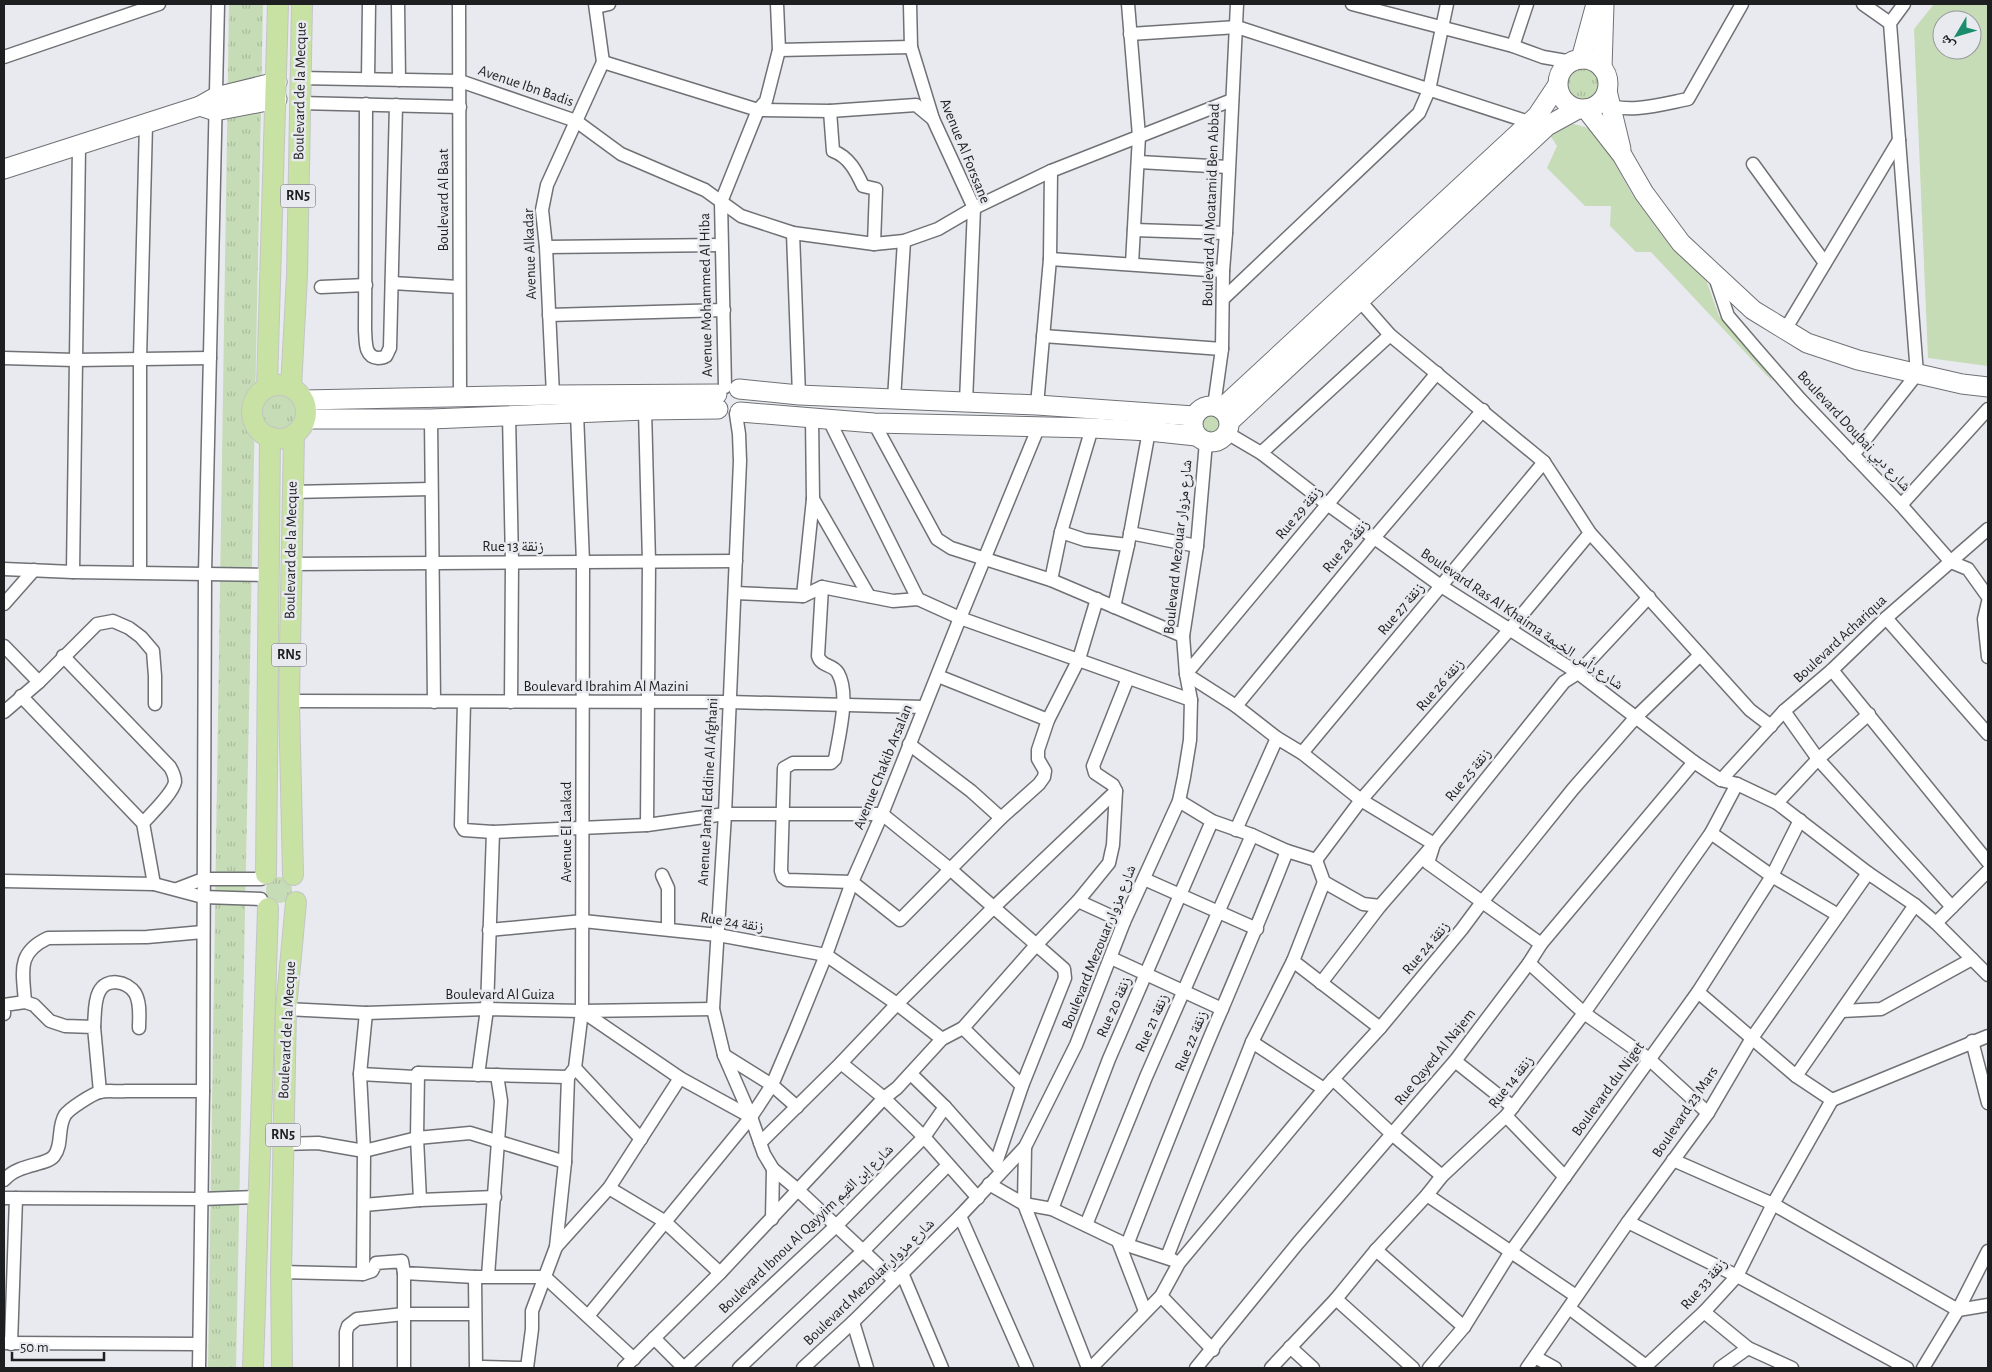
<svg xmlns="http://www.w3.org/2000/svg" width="1992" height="1372" viewBox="0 0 1992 1372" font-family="'Alegreya Sans','Noto Naskh Arabic',sans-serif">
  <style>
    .park { fill: url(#park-tufts) }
    .garden { fill: #c5dcb6; fill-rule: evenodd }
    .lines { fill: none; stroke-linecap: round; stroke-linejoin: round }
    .street-casing { stroke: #6f7175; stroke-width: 15 }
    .secondary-casing { stroke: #6f7175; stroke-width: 21 }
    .primary-casing { stroke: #c4c5c5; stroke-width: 22 }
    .street { stroke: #fff; stroke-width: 12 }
    .secondary { stroke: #fff; stroke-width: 19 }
    .primary { stroke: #c8e2a4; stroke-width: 20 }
    .labels { text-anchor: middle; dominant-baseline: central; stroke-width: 5; stroke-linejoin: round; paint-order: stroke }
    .shield { fill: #e8eaef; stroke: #5b5c5f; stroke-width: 1 }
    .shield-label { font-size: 14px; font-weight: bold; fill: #1e1f21 }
    .street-label { font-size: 15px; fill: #1e1f21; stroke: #e8eaef }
  </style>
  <defs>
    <pattern id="park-tufts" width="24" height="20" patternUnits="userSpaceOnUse" patternTransform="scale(1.25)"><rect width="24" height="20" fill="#c5dcb6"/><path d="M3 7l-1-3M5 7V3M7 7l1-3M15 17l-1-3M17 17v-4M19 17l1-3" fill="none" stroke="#a9bc9c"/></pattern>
  </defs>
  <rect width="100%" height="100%" fill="#e8eaef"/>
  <g class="park">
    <polygon points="229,4 263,4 236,1368 208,1368"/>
    <circle cx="1583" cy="84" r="18"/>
    <circle cx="280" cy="410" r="19"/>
    <circle cx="1210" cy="424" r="13"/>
    <circle cx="279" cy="890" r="13"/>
  </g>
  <g class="garden">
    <path d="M 1934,4 L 1988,4 L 1988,366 L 1928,358 L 1914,29 ZM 1942,20 L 1972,20 L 1972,50 L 1942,50 Z"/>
    <polygon points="1570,123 1596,130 1633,196 1681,253 1705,277 1719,316 1766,369 1773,382 1651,252 1636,252 1610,226 1611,206 1585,206 1547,168 1557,146 1550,135"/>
  </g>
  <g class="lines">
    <g class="street-casing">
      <g id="street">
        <polyline points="398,4 399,80"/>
        <polyline points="459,4 460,397"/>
        <polyline points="910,4 911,47 933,119 974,208 966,402"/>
        <polyline points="1128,4 1139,136 1132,264"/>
        <polyline points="1352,4 1513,46 1543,57 1572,62"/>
        <polyline points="1863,4 1890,23"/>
        <polyline points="596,7 609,4"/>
        <polyline points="1130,34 1237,27 1529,122"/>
        <polyline points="1513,46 1527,4"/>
        <polyline points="779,50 911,47"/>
        <polyline points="4,57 159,4"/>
        <polyline points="603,62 758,110 830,111 916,105 933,119"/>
        <polyline points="300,78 460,81 576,121 621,154 705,190 741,216 793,233 874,244 904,241 938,229 974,208 1051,171 1232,100"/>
        <polyline points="368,79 369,4"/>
        <polyline points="300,103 460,107"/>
        <path d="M 1599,103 C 1629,114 1658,105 1688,99 L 1742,4"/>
        <path d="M 366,104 L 365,330 C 366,341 364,357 378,358 C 381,358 383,358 386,356 C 388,353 388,351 390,348 L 396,105"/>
        <path d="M 830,111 L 833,151 C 849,157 856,171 863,186 L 876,189 L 874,244"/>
        <polyline points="1139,162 1228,167"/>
        <polyline points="1753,164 1825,263"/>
        <polyline points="1134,230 1226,233"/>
        <polyline points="793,233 799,395"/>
        <polyline points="546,247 721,245"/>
        <polyline points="1050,259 1223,271"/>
        <polyline points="1715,277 1728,316 1758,351 1800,399 1901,505 1951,562 1968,569 1988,597"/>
        <polyline points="392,283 459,287"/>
        <polyline points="321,287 366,285"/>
        <polyline points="1224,298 1419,113 1429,90 1447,4"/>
        <polyline points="1360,301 1390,335 1544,462 1590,533 1750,710 1771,726"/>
        <polyline points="549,315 724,310"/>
        <polyline points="1785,330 1899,140"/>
        <polyline points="1043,336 1222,349"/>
        <polyline points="4,358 75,360 210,358"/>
        <polyline points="1437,373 1186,674 1236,706 1277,738 1302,753 1361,800 1434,844 1428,863 1541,944"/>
        <polyline points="725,387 721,202 758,110 766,101 779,50 777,4"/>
        <polyline points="553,395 546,247 542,210 547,185 603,62 595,4"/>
        <polyline points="894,399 904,241"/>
        <polyline points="1037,405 1050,259 1051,171"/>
        <polyline points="1214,406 1222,349 1223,271 1226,233 1237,4"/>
        <polyline points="645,410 649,562 647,825"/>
        <polyline points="736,414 739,434 740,461 725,814 713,1009 724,1055 751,1117 764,1154 773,1169 798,1190 894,1280"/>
        <polyline points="509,415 512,563 511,702"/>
        <polyline points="828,418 918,599"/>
        <polyline points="431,419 434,702"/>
        <polyline points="874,423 937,539 951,548 1051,580 1183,636"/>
        <polyline points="1227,433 1261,453 1327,504 1441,586 1578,673 1694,762 1721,780 1737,784 1777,803 1868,873 1915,905 1936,923 1988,975"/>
        <polyline points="1261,453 1390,335"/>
        <polyline points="1853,455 1917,374 1890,23 1904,4"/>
        <polyline points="291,492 431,489"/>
        <polyline points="813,499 869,596"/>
        <polyline points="1901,505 1988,409"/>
        <polyline points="1061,532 1085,540 1128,545"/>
        <polyline points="1130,533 1197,546"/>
        <polyline points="290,564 736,561"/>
        <polyline points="4,569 73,572 270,575"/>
        <polyline points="73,572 79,146"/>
        <polyline points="140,572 140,359 146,124"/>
        <polyline points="1051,580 1061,532 1092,428"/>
        <path d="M 822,587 L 818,656 C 821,667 833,664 838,673 C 850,694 839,735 835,759 L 831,763 L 793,763 L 784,768 L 781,871 L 783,877 L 787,880 L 852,882 L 900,920 L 1001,818 L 1039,784 L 1044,777 L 1045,771 L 1038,759 L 1038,750 L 1048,720 L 1079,659 L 1097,599"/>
        <polyline points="735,593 803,596 822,587 893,601 918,599 960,618 1191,700"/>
        <polyline points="803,596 813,499 812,417"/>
        <polyline points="1988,602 1984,619 1988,657"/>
        <polyline points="4,604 34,570"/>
        <polyline points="1114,607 1128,545 1149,431"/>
        <polyline points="1886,618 1988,734"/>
        <polyline points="4,646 39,682"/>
        <path d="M 63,656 L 170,767 C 173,772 175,776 175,782 C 173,793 151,814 143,823"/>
        <polyline points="1832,670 1988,862"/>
        <polyline points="938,676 1048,720"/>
        <polyline points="21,696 143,823 154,884"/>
        <polyline points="289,701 729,702 924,707"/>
        <polyline points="464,702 461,825 464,830 493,832 647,825 725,814 882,814 950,869 1064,969 1065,978 1022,1086 996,1163"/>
        <polyline points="1236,706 1374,538 1483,410"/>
        <polyline points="1784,711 1818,759 1952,907"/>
        <polyline points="4,712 39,682 97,624 113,621 129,628 141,637 153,651 155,676 155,704"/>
        <polyline points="909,744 971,791 1001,818"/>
        <polyline points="1302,753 1544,462"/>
        <polyline points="1721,780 1784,711 1832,670 1886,618 1988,529"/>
        <polyline points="1179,801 1212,821 1252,835 1287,851 1316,860 1324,882 1363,904 1380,906"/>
        <polyline points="1777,803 1818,759 1869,714"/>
        <polyline points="1236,830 1277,738"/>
        <polyline points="1711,833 1772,876 1838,915"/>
        <polyline points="1316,860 1361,800 1510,629 1590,533"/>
        <polyline points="662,875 668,888 668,929"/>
        <polyline points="1144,879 1257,929"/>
        <polyline points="4,881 154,884 203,897 261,899"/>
        <polyline points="1324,882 1293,961 1380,1028"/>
        <polyline points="177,889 203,879 261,879"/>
        <polyline points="1078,901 1124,922"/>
        <polyline points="1936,923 1988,871"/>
        <polyline points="489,930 583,921 718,935 826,955 897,1004 942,1039"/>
        <polyline points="1111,958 1222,1009"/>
        <polyline points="1529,963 1584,1013 1649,1059 1708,1113"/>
        <polyline points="1321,983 1380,906 1434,844 1564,682 1578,673 1649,597"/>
        <polyline points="1698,992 1796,1076 1832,1100"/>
        <path d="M 25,1002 C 23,972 16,953 48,938 L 147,937 L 203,932"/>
        <polyline points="286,1009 366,1013 487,1009 582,1011 713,1009"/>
        <polyline points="582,1011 680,1078 751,1117"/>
        <polyline points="1842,1011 1881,1009 1972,959"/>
        <polyline points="4,1014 4,1005 25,1002 34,1005 50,1021 65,1026 94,1027 100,1092"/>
        <path d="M 94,1027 C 95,1016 94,1001 99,992 C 106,977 127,981 135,993 C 141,1003 139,1018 139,1028"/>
        <polyline points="963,1028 1022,1086"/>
        <polyline points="1972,1041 1988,1103"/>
        <polyline points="1252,1042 1324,1089"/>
        <polyline points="724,1055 772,1085 797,1107"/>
        <polyline points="1455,1061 1513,1107"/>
        <polyline points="841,1063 884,1098 924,1137 978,1198"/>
        <polyline points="575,1068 641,1139"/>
        <polyline points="418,1073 417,1138 420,1200"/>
        <polyline points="360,1074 415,1077 418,1073 568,1077"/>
        <polyline points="911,1074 945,1107 1000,1169"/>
        <polyline points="478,1075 487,1009 493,832"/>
        <polyline points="1796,1076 1915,905"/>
        <polyline points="1333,1079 1393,1135 1442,1176"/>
        <polyline points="1832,1100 1988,1036"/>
        <polyline points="1506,1116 1565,1177"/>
        <polyline points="760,1143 841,1063 897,1004 993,908 1116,791"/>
        <polyline points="283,1144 318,1143 364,1151 417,1138 470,1133 565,1162"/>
        <polyline points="1025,1147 1024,1204 1088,1368"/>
        <polyline points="1673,1160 1773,1204 1958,1310 1988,1305"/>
        <path d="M 4,1180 C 19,1163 46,1166 54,1156 C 63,1145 57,1128 65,1115 C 69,1109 92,1094 100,1092 C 107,1090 118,1092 126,1091 C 152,1091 178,1091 203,1091"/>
        <polyline points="989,1184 1024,1204 1052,1209 1127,1245 1173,1260"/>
        <polyline points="609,1188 664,1221 720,1273"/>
        <polyline points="1427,1195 1576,1296"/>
        <polyline points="4,1198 201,1199 258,1197"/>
        <polyline points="364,1205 420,1200 495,1197"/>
        <polyline points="1052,1209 1109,1059 1212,821"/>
        <polyline points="960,1216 1027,1368"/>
        <polyline points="772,1219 773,1169"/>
        <polyline points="1628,1222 1737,1276 1907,1368"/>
        <polyline points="1086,1225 1146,1077 1252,835"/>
        <polyline points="1118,1241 1145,1311"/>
        <path d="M 1127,1245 C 1158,1166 1188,1087 1222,1009 C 1244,957 1266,905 1287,851"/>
        <polyline points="556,1247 565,1162 568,1077 575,1068 582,1011 583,562 577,413"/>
        <polyline points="1376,1250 1464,1327"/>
        <polyline points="1167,1257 1252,1042 1293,961"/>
        <polyline points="281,1272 363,1274 372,1271 376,1263 402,1261 404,1273 475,1277 545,1277 634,1359"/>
        <polyline points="902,1273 942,1368"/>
        <polyline points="363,1274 364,1151 360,1074 366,1013"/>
        <polyline points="488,1276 501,1101 497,1075"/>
        <polyline points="475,1277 476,1368"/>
        <polyline points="1161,1296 1213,1350"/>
        <polyline points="1336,1299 1413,1368"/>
        <polyline points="1569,1308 1646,1366 1704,1312 1737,1276 1773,1204 1832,1100"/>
        <polyline points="1704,1312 1748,1348 1792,1368"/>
        <polyline points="588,1316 751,1117 772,1085 795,1031 826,955 852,882 882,814 960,618 1039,426"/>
        <polyline points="853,1322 867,1368"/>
        <polyline points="654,1338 684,1368"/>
        <polyline points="4,1343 199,1344"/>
        <polyline points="11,1344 16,1198"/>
        <polyline points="1290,1347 1313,1368"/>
        <polyline points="1535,1357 1555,1368"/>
        <polyline points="199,1368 203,1091 205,573 218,4"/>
        <polyline points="346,1368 346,1332 348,1326 357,1319 404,1314 475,1314"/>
        <polyline points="404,1368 404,1273"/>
        <polyline points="481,1368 483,1367 521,1368"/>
        <polyline points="527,1368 532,1329 532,1311 556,1247 609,1188 680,1078"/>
        <polyline points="624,1368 720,1273 884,1098 897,1088 942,1039 963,1028 1037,944 1078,901 1109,863 1113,845 1116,791 1113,785 1095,773 1093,766 1128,678"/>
        <polyline points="684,1368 836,1226 924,1137 945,1107"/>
        <polyline points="739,1368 863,1251 948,1165"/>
        <polyline points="803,1368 853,1322 960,1216 1025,1147 1076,1045 1124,922 1179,801 1184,777 1190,740 1191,700 1186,674 1183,636 1197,546 1206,442"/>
        <polyline points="1091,1368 1161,1296 1179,1263 1324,1089 1380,1028 1462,929 1482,902 1573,789 1636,717 1700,655"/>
        <polyline points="1196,1368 1298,1243 1455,1061 1529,963 1541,944 1694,762"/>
        <polyline points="1271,1368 1336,1299 1376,1250 1427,1195 1442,1176 1506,1116 1584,1013 1711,833 1737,784"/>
        <polyline points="1429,1368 1464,1327 1510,1253 1698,992 1772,876 1800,820"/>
        <polyline points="1527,1368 1628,1222 1708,1113 1752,1038 1868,873"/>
        <polyline points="1720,1368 1748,1348"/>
        <polyline points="1923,1368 1958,1310 1988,1251"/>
      </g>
    </g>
    <g class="secondary-casing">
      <g id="secondary">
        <circle cx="1583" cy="84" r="25"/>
        <polyline points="1581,59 1596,4"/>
        <polyline points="1602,68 1604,4"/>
        <polyline points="1607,91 1621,149"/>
        <polyline points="200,106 215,111 277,99"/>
        <polyline points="1586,109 1622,155 1644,193 1681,243 1753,310 1807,343 1858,360 1962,384 1988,387"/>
        <polyline points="4,169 200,106 216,97 277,82"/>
        <polyline points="739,389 799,395 1037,405 1194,416"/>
        <polyline points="304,400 553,395 717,394"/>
        <circle cx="1211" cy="424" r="18"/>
        <polyline points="1221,409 1537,116 1557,86"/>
        <polyline points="740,412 874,423 1092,428 1149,431 1196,436"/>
        <polyline points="305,419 431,419 645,410 718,409"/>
        <polyline points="1229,422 1547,126 1578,109"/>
      </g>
    </g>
    <g class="primary-casing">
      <g id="primary">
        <circle cx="279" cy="412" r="27"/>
        <polyline points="267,387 278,4"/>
        <polyline points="291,387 297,276 302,4"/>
        <polyline points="266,874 270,437"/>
        <polyline points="293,875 289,701 294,435"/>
        <polyline points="253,1368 268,908"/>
        <polyline points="282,1368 281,1272 286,1009 296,902"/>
      </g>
    </g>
    <use href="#street" class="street"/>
    <use href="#secondary" class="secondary"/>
    <use href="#primary" class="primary"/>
  </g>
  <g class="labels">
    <g class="shield">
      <rect x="280.5" y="184.5" width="35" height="23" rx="4"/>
      <rect x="271.5" y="643.5" width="35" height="23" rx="4"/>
      <rect x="265.5" y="1123.5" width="35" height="23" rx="4"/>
    </g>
    <g class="shield-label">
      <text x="298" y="196">RN5</text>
      <text x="289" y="655">RN5</text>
      <text x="283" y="1135">RN5</text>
    </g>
    <g class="street-label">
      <text transform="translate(526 86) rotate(19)">Avenue Ibn Badis</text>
      <text transform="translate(300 91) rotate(-89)">Boulevard de la Mecque</text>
      <text transform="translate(965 151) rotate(68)">Avenue Al Forssane</text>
      <text transform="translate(443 200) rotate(-90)">Boulevard Al Baat</text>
      <text transform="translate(1211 205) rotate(-88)">Boulevard Al Moatamid Ben Abbad</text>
      <text transform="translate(530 254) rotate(-92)">Avenue Alkadar</text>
      <text transform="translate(706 295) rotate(-91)">Avenue Mohammed Al Hiba</text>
      <text transform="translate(1854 431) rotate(47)">Boulevard Doubai شارع دبي</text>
      <text transform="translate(1299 513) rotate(-50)">Rue 29 زنقة</text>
      <text x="513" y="546">Rue 13 زنقة</text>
      <text transform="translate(1346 546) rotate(-50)">Rue 28 زنقة</text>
      <text transform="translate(1178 547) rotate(-84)">Boulevard Mezouar شارع مزوار</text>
      <text transform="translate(291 550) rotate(-89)">Boulevard de la Mecque</text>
      <text transform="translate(1401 609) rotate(-50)">Rue 27 زنقة</text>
      <text transform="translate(1522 619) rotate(34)">Boulevard Ras Al Khaima شارع رأس الخيمة</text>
      <text transform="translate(1840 639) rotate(-43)">Boulevard Achariqua</text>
      <text transform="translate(1440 685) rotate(-49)">Rue 26 زنقة</text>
      <text x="606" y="686">Boulevard Ibrahim Al Mazini</text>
      <text transform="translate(883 767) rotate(-68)">Avenue Chakib Arsalan</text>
      <text transform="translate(1468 775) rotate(-51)">Rue 25 زنقة</text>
      <text transform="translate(708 792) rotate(-87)">Anenue Jamal Eddine Al Afghani</text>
      <text transform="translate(566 832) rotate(-90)">Avenue El Laakad</text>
      <text transform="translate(732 922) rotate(9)">Rue 24 زنقة</text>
      <text transform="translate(1099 947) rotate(-68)">Boulevard Mezouar شارع مزوار</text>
      <text transform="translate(1426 948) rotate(-50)">Rue 24 زنقة</text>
      <text x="500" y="994">Boulevard Al Guiza</text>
      <text transform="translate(1114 1007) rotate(-66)">Rue 20 زنقة</text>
      <text transform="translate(1152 1023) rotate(-66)">Rue 21 زنقة</text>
      <text transform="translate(287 1030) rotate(-87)">Boulevard de la Mecque</text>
      <text transform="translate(1191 1041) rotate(-68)">Rue 22 زنقة</text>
      <text transform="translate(1435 1057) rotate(-51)">Rue Qayed Al Najem</text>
      <text transform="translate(1511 1082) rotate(-52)">Rue 14 زنقة</text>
      <text transform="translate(1608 1089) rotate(-54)">Boulevard du Niget</text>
      <text transform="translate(1685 1112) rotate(-56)">Boulevard 23 Mars</text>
      <text transform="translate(806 1229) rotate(-44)">Boulevard Ibnou Al Qayyim شارع إبن القيم</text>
      <text transform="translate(869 1282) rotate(-44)">Boulevard Mezouar شارع مزوار</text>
      <text transform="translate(1704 1284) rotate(-49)">Rue 33 زنقة</text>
    </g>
  </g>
  <rect width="1992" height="1372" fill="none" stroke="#1e1f21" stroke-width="10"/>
  <g transform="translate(1957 35) rotate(232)"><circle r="24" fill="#e8eaef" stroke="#97999d"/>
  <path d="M0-4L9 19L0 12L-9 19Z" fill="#1b8d6e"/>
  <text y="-8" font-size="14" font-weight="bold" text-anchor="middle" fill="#1e1f21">ش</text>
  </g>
  <path d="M12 1352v8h92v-8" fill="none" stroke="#1e1f21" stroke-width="2.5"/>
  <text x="20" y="1352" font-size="15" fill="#1e1f21" stroke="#e8eaef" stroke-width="4" paint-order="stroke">50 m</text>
</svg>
